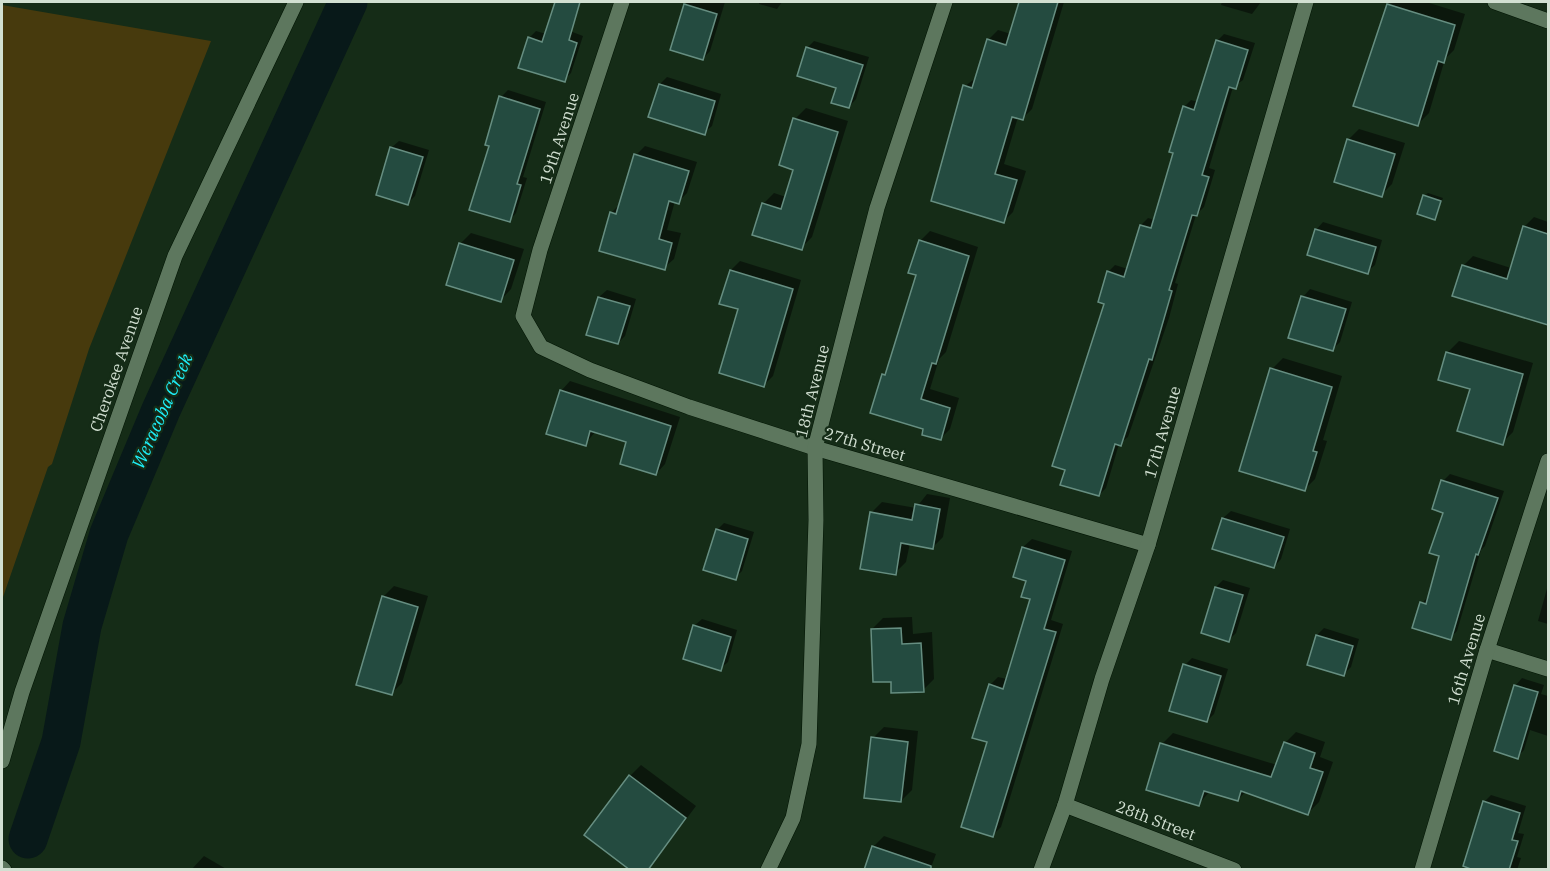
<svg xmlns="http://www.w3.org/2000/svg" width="1550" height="871" viewBox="0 0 1550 871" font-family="'IBM Plex Serif',serif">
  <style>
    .green { fill: #473a0d }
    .shadow { fill: #0007 }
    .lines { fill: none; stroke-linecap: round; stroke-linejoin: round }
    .river { stroke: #081919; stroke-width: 39 }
    .building { fill: #244b40; stroke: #668e81; stroke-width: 1.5 }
    .minor-casing { stroke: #011403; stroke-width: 16 }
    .minor { stroke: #5d775e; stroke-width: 15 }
    .labels { text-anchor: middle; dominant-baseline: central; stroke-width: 4.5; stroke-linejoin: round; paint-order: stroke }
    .street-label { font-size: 16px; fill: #d2e0d2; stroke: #152c17 }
    .water-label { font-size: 18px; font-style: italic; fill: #1ef0f9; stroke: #152c17 }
  </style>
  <rect width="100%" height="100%" fill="#152c17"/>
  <polygon class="green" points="2,5 211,41 89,349 52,464 48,467 2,600"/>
  <g class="shadow">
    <polygon points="687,2 725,2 710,51 703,59 672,49"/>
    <polygon points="759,2 782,2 777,9 759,4"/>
    <polygon points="1021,2 1064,2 1032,109 1022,119 1018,117 1004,164 1026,171 1013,212 1003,222 965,86 977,77 988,40 998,30 1011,34"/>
    <polygon points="1222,2 1261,2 1252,14 1221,5"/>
    <polygon points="1391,2 1426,2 1465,14 1454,50 1445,59 1429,113 1418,124 1370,65"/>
    <polygon points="554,25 583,36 571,73 564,80 529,38 536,31 546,34"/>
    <polygon points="1224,34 1255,43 1243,80 1233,87 1209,168 1215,170 1204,207 1196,215 1175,283 1178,284 1169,318 1128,437 1119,444 1106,488 1099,495 1108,272 1115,265 1128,269 1141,225 1148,218 1155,220 1175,152 1184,107 1191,100 1198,102 1217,41"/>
    <polygon points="814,41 869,57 856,99 849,107 837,87 807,48"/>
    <polygon points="667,77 721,94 712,126 704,133 660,84"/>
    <polygon points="508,90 546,102 523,177 527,178 516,213 509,221 491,145 501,97"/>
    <polygon points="806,108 848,121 812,237 801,248 763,204 774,193 786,197 795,169 795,119"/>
    <polygon points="1359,129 1405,143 1392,184 1381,195 1348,140"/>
    <polygon points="399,141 429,150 415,196 408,203 391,148"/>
    <polygon points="645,146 697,162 687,193 678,202 675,201 667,230 681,233 674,259 664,268 611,213 621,203 636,155"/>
    <polygon points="1428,193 1443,198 1434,218 1424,196"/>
    <polygon points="1534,217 1548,222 1548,324 1454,295 1463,266 1473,256 1511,268 1524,227"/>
    <polygon points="1323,222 1382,240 1375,265 1367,272 1316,230"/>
    <polygon points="930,231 978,247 946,352 939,359 930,389 959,398 950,429 940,439 925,428 883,375 888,370 917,274 920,241"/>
    <polygon points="471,233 524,249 511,289 501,300 460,244"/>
    <polygon points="740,261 801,280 773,376 764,385 731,270"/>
    <polygon points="1310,289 1352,302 1340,342 1332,350 1303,297"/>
    <polygon points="607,290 636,299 625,336 618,343 599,297"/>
    <polygon points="1459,341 1533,363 1513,432 1502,443 1472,388 1440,379 1448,352"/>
    <polygon points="1283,358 1342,376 1323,440 1327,441 1315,479 1304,490 1272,369"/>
    <polygon points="570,381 680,417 665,464 656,474 628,441 596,431 585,444 561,391"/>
    <polygon points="1450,474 1504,491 1485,546 1481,550 1457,631 1450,638 1422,603 1430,595 1441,555 1444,512 1443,481"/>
    <polygon points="927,494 950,498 943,537 932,548 910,543 906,562 895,573 871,513 882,502 916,508"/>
    <polygon points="1231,511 1290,529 1281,559 1274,567 1223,518"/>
    <polygon points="724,523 754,532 742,571 735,578 717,530"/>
    <polygon points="1032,539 1072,551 1051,620 1063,624 1001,827 993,835 990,685 998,677 1007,679 1032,598 1023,547"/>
    <polygon points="1223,580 1250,588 1236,633 1229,640 1203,632 1216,587"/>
    <polygon points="1548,585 1548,624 1538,621"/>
    <polygon points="394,586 428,596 402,683 391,694 383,597"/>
    <polygon points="912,617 913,634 932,632 934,679 923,690 892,680 872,629 883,618"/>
    <polygon points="702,619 737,630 728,662 720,669 694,626"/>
    <polygon points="1324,628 1359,639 1351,667 1344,674 1317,635"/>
    <polygon points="1192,658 1228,669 1214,714 1207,721 1185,665"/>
    <polygon points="1522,678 1544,685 1541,694 1548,696 1548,736 1530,730 1524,750 1517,757 1515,686"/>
    <polygon points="884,727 918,731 912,790 901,801 873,738"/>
    <polygon points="1296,732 1325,742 1320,757 1333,762 1319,802 1308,813 1246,791 1238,800 1210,791 1199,804 1162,744 1173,733 1277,765 1285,743"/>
    <polygon points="641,765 696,806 648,870 630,776"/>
    <polygon points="1491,795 1526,806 1518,833 1524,834 1517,857 1521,858 1517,870 1464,870 1484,802"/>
    <polygon points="884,836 936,854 930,870 873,847"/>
    <polygon points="204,856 228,870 191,870"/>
  </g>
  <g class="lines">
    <polyline class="river" points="28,839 61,742 82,626 109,534 161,410 348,2"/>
  </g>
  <g class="building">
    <polygon points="555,2 580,2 569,40 577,43 565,82 518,68 528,37 542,42"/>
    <polygon points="1019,2 1058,2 1023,120 1012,117 995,174 1017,180 1004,223 931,201 963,85 972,88 987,39 1006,45"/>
    <polygon points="684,4 717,14 703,60 670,50"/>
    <polygon points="1387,4 1455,25 1444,63 1438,61 1418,126 1353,106"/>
    <polygon points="1216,40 1248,50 1236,89 1229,87 1202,175 1209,177 1197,216 1192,215 1169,290 1172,291 1152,360 1149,359 1121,446 1115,444 1099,496 1060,485 1065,470 1052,466 1104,304 1098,302 1107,271 1124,277 1140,225 1151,228 1173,153 1169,152 1183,106 1194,110"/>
    <polygon points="806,47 863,65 849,108 831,103 836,88 797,76"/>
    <polygon points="659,84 715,101 705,135 648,117"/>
    <polygon points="499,96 540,109 517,184 521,185 510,222 469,210 489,146 485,145"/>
    <polygon points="793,118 838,132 802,250 752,235 762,203 781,209 793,170 779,165"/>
    <polygon points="1347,139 1395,154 1382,197 1334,182"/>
    <polygon points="390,147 423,157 408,205 376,195"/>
    <polygon points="634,154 689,171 679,204 669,201 659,239 672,243 665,270 599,251 610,212 616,214"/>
    <polygon points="1423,195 1441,201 1435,220 1417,214"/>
    <polygon points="1523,226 1548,234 1548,325 1452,296 1462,265 1507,279"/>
    <polygon points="1315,229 1376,247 1368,274 1307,255"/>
    <polygon points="919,240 969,256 936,364 932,363 921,399 950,408 941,440 922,435 923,429 870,413 882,374 885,375 916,275 908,273"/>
    <polygon points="459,243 514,260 501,302 446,285"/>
    <polygon points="730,270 793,289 764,387 719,373 738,309 719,304"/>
    <polygon points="1301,296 1346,309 1333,351 1288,338"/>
    <polygon points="598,297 630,306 618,344 586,335"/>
    <polygon points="1446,352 1523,374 1503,445 1457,431 1470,389 1438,380"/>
    <polygon points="1270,368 1332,387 1313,451 1317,452 1305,491 1239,471"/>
    <polygon points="560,390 671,426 656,475 620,464 626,442 590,431 586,446 546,434"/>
    <polygon points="1441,480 1498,498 1478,555 1476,554 1451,640 1412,628 1420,602 1426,604 1439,556 1429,553 1443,513 1432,509"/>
    <polygon points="915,504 940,509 933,549 901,543 896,575 860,569 870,512 912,520"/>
    <polygon points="1222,518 1284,537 1274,568 1212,549"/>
    <polygon points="716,529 748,539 736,580 703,570"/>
    <polygon points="1022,547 1065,560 1044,629 1056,632 993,837 961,827 987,742 972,738 989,684 1003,689 1030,599 1021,597 1026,581 1013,577"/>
    <polygon points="1215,587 1243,595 1229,642 1201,633"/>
    <polygon points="382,596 418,607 392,695 356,685"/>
    <polygon points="693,625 731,637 721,671 683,659"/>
    <polygon points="901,628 902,644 921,643 924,692 891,693 891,682 873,682 871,629"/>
    <polygon points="1316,635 1353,646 1344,676 1307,665"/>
    <polygon points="1183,664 1221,676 1207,722 1169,711"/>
    <polygon points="1514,685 1538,692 1518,759 1494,751"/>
    <polygon points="871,737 908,742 901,802 864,798"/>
    <polygon points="1284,742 1315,753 1310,768 1323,772 1308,815 1241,791 1238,801 1204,791 1199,806 1146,790 1160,743 1271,777"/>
    <polygon points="629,775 686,818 648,870 630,870 584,835"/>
    <polygon points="1483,801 1520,813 1512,840 1518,841 1509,870 1473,870 1463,866"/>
    <polygon points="872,846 931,866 931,870 864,870"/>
  </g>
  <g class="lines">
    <g class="minor-casing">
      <g id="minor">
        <polyline points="622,2 540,250 523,316 541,347 590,370 689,407 815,448 1148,545"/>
        <polyline points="1495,2 1548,21"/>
        <polyline points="1487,650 1548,669"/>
        <polyline points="2,761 22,692 175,256 296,2"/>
        <polyline points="1065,805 1234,870"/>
        <polyline points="2,868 4,870"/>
        <polyline points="768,870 793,818 809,744 816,520 815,448 877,208 945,2"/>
        <polyline points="1041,870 1065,805 1102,679 1148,545 1306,2"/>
        <polyline points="1422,870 1487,650 1548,461"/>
      </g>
    </g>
    <use href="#minor" class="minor"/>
  </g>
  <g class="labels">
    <g class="street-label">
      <text transform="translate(559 138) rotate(-72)">19th Avenue</text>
      <text transform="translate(116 369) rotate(-71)">Cherokee Avenue</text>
      <text transform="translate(812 391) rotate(-76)">18th Avenue</text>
      <text transform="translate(1162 432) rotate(-74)">17th Avenue</text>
      <text transform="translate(865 444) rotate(16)">27th Street</text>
      <text transform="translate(1466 659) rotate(-73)">16th Avenue</text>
      <text transform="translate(1156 820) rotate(21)">28th Street</text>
    </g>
    <g class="water-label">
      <text transform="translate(162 411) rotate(-66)">Weracoba Creek</text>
    </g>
  </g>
  <rect width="1550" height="871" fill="none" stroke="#d2e0d2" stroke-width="6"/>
</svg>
